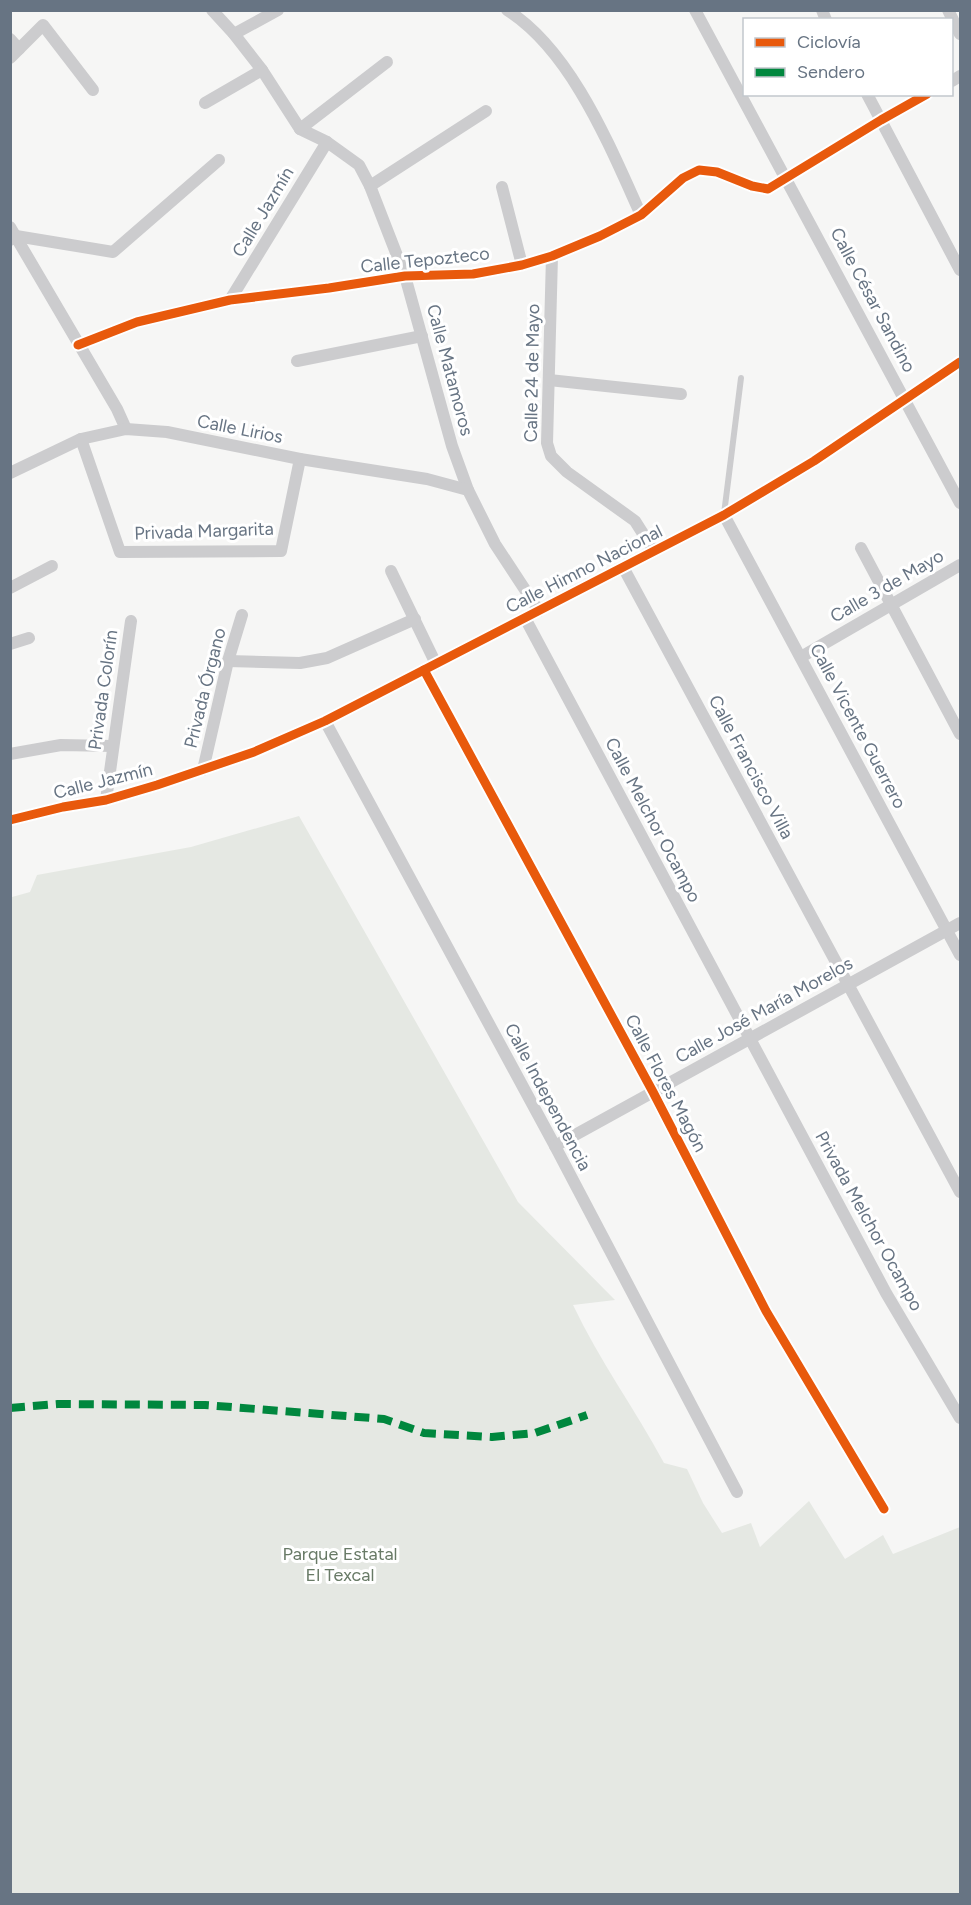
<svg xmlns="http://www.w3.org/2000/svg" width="971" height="1905" viewBox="0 0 971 1905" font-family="Figtree,sans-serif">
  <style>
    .green { fill: #e5e8e3 }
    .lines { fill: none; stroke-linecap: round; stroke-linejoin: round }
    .lane { stroke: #ccccce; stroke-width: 6 }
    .street { stroke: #ccccce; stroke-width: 12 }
    .quiet { stroke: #00873e; stroke-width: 8; stroke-dasharray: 15 8; stroke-linecap: butt }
    .cycleway-casing { stroke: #fff; stroke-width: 13 }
    .cycleway { stroke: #e8590c; stroke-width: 9 }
    .labels { text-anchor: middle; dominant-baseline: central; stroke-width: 6; stroke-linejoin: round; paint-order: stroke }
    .street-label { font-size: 18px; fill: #677483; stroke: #fff }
    .park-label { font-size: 18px; fill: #687a66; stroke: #fff }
  </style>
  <rect width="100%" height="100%" fill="#f6f6f5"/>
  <path class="green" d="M 299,816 L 518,1202 L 615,1300 L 573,1305 C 599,1360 635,1409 664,1463 L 687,1469 L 703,1503 L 722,1533 L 751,1523 L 760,1547 L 809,1501 L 845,1559 L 883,1535 L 893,1554 L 960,1527 L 960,1894 L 11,1894 L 11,900 L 12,897 L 30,892 L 37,875 L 191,847 Z"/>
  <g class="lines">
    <polyline class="lane" points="724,514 741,378"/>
    <g class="street">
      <polyline points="212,10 234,34 262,70 300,129 327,142 359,165 370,186 405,276 452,446 468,490 495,544 539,611"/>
      <path d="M 507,10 C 572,51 610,147 641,215"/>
      <polyline points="695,10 960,503"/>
      <polyline points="822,10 826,20"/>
      <polyline points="948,10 960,34"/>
      <polyline points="234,34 278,10"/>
      <polyline points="10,39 19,49"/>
      <polyline points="10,58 43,25 93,90"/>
      <polyline points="952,81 960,76"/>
      <polyline points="867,94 960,270"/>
      <polyline points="205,103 262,70"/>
      <polyline points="300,129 387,62"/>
      <polyline points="370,186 486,111"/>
      <polyline points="502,187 522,265"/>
      <polyline points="10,227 117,409 126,429"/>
      <polyline points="10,240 16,236 113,252 219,160"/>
      <polyline points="552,256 547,443 551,456 567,472 635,521 654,551"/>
      <polyline points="230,300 327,142"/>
      <polyline points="78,345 137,322 230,300 329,288 405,276 473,274 522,265 552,256 600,236 641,215 683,178 699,170 717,172 752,186 768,189 881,120 927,94"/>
      <polyline points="297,361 422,336"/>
      <polyline points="549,380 681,394"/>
      <polyline points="81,439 120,552 281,551 300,459"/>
      <polyline points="10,473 81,439 126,429 167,432 300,459 427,479 468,490"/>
      <polyline points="724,515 960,955"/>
      <polyline points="861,548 960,734"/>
      <polyline points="623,567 960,1192"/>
      <polyline points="391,571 436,664"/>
      <polyline points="10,588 52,566"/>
      <polyline points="525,618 886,1293 960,1418"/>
      <polyline points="10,644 29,638"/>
      <polyline points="801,657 960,565"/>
      <polyline points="228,661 300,663 327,658 415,619"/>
      <polyline points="424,670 653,1092 766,1311 884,1509"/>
      <polyline points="325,721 555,1146 737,1492"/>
      <polyline points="10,754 61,745 113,746"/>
      <polyline points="203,770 228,661 242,615"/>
      <polyline points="106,800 131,621"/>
      <polyline points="10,820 63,807 106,800 157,785 254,752 325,721 724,515 814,461 960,362"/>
      <polyline points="555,1146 960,923"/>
    </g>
    <polyline class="quiet" points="10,1408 58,1404 205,1405 384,1419 424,1433 492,1437 535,1433 587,1415"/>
    <g class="cycleway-casing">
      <g id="cycleway">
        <polyline points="78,345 137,322 230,300 329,288 405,276 473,274 522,265 552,256 600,236 641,215 683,178 699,170 717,172 752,186 768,189 881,120 927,94"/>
        <polyline points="424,670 653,1092 766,1311 884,1509"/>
        <polyline points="10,820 63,807 106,800 157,785 254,752 325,721 724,515 814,461 960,362"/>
      </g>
    </g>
    <use href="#cycleway" class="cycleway"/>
  </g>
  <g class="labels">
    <g class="street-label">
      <text transform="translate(263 212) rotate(-59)">Calle Jazmín</text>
      <text transform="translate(425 260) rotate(-6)">Calle Tepozteco</text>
      <text transform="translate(873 300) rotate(62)">Calle César Sandino</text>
      <text transform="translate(450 370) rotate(75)">Calle Matamoros</text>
      <text transform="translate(532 373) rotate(-89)">Calle 24 de Mayo</text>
      <text transform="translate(240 429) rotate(11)">Calle Lirios</text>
      <text transform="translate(204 531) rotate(-2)">Privada Margarita</text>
      <text transform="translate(584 569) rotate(-27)">Calle Himno Nacional</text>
      <text transform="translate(887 586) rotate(-30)">Calle 3 de Mayo</text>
      <text transform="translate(205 688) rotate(-76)">Privada Órgano</text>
      <text transform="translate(103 690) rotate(-82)">Privada Colorín</text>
      <text transform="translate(858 726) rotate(62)">Calle Vicente Guerrero</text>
      <text transform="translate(751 767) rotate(62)">Calle Francisco Villa</text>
      <text transform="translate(103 781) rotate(-14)">Calle Jazmín</text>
      <text transform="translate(653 820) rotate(62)">Calle Melchor Ocampo</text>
      <text transform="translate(764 1010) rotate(-29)">Calle José María Morelos</text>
      <text transform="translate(666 1083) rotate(62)">Calle Flores Magón</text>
      <text transform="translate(548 1097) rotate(62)">Calle Independencia</text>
      <text transform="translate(869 1221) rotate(61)">Privada Melchor Ocampo</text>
    </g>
    <g class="park-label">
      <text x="340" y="1554">Parque Estatal<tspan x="340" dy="21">El Texcal</tspan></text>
    </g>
  </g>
  <rect width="971" height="1905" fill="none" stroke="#677483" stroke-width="24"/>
  <rect x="743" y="18" width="210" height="78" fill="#ffffff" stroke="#c2c7cd" stroke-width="1.5"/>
  <rect x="755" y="38" width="30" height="9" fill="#e8590c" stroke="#c2c7cd" stroke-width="1.5"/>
  <text x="797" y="48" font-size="18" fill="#677483">Ciclovía</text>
  <rect x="755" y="68" width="30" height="9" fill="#00873e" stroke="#c2c7cd" stroke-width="1.5"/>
  <text x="797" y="78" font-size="18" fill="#677483">Sendero</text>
</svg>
